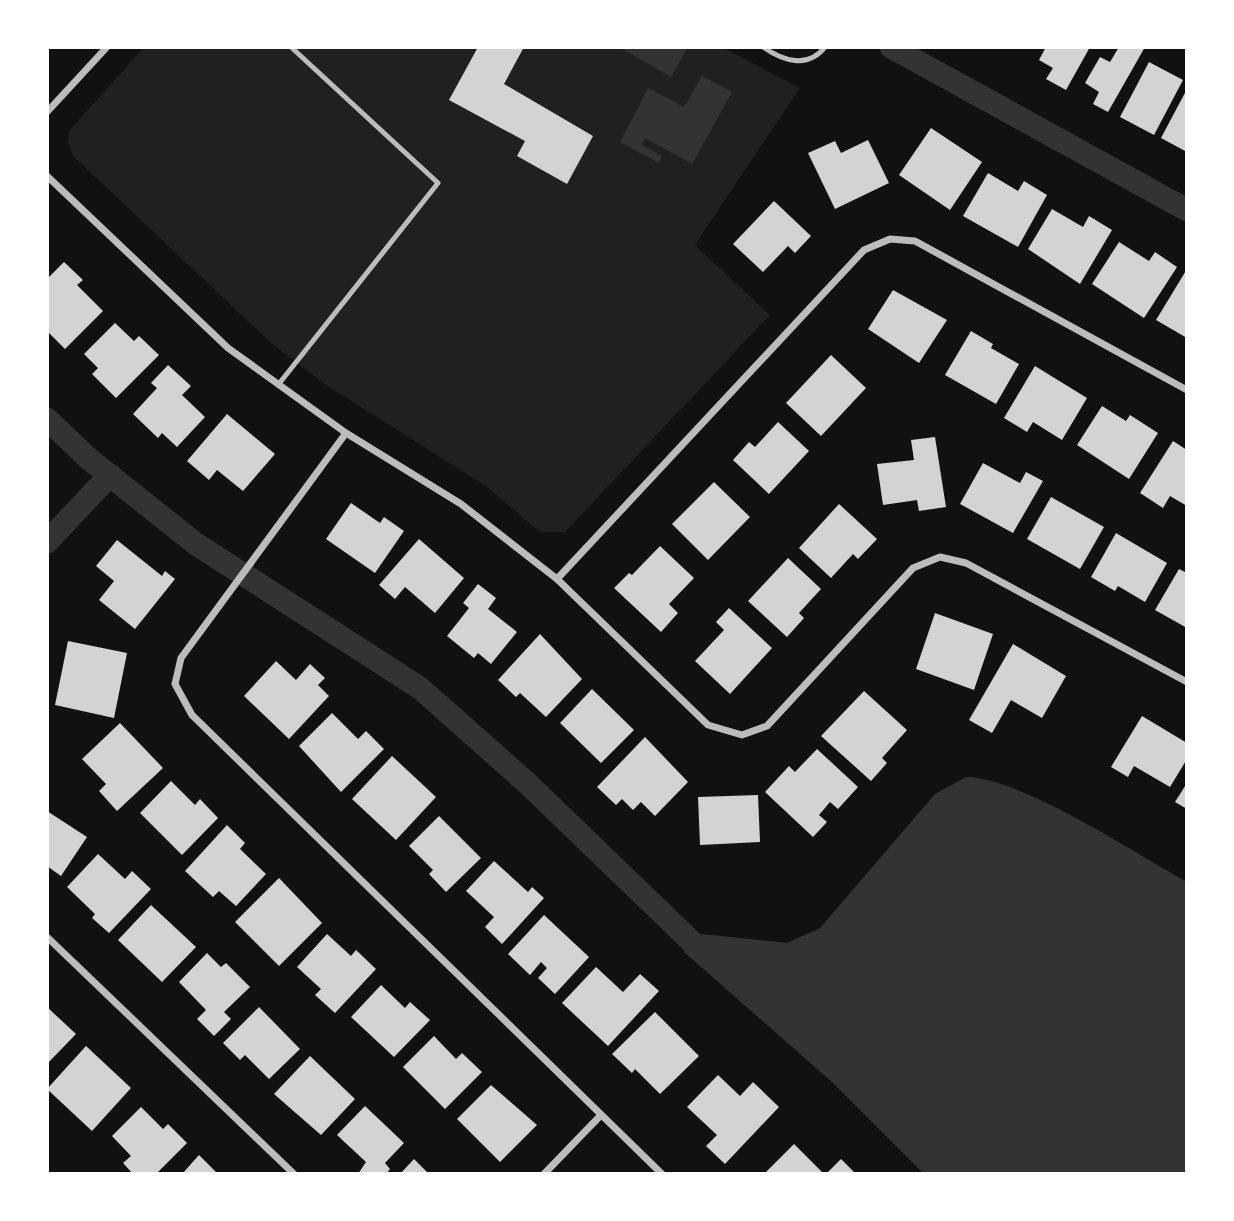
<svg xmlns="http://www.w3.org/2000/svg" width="1234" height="1221" viewBox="0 0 1234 1221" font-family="'Noto Sans',sans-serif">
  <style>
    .green { fill: #202020 }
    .water { fill: #333 }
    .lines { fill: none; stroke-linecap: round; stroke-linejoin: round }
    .canal { stroke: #333; stroke-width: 23 }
    .building { fill: #d3d3d3 }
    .service { stroke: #bcbcbc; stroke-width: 5 }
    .minor { stroke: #bcbcbc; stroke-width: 7 }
  </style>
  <rect width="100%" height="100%" fill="#111"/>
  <polygon class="green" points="144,47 722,47 800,88 695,245 770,315 565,532 540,532 486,486 326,385 271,343 73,156 68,143 69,131"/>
  <g class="water">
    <polygon points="680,47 686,50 671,77 621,48"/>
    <polygon points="702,76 732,92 692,164 645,138 642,145 662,156 659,163 620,142 648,88 684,107"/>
    <path d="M 966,777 C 1022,778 1133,852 1187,882 L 1187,1174 L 924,1174 L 832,1082 L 684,952 L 702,934 L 787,943 L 820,928 L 935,794 Z"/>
  </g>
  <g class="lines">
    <g class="canal">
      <polyline points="891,47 1187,210"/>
      <polyline points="47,419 89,459 196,544 420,688 527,783 693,943"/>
      <polyline points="47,542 110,475"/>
    </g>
  </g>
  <g class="building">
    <polygon points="478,47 524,47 504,84 593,136 567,184 517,156 525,141 449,100"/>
    <polygon points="1046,47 1090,47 1066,90 1046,79 1053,68 1039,60"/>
    <polygon points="1119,47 1145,47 1108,112 1093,104 1099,92 1085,83 1100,57 1110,62"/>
    <polygon points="1149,62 1183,80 1154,135 1120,117"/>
    <polygon points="1187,89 1187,152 1161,138"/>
    <polygon points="931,128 982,162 950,210 899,175"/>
    <polygon points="868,140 889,183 835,209 808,153 835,141 841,153"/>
    <polygon points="988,173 1018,191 1024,181 1047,195 1018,247 963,216"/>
    <polygon points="774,201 811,236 795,253 788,246 763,272 733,244"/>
    <polygon points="1052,209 1083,227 1089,216 1112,230 1080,284 1028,249"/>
    <polygon points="1119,242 1149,261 1155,252 1177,267 1144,318 1092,284"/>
    <polygon points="64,262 83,280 77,285 103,311 65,349 47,331 47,279"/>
    <polygon points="1187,269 1187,338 1156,320"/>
    <polygon points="893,290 947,320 919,363 868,329"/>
    <polygon points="115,323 134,341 139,336 159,355 116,398 92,374 98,368 84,354"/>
    <polygon points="971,331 993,344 991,348 1019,364 996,404 945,375"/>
    <polygon points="831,355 866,388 821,436 786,403"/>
    <polygon points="168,365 191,386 182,395 205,417 177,447 162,433 158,438 133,414 157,388 151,383"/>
    <polygon points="1035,366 1087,398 1062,440 1033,422 1027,432 1004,418"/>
    <polygon points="1102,406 1126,421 1130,415 1158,433 1129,479 1077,445"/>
    <polygon points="227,414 275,454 243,491 217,470 209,480 187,461"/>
    <polygon points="778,422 809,451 769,494 733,460 749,442 755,447"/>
    <polygon points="935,437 946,507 919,511 917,500 883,505 877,464 914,460 911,440"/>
    <polygon points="1173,441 1187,450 1187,506 1170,496 1163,508 1140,493"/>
    <polygon points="983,463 1020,483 1026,472 1043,481 1013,533 960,504"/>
    <polygon points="714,482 750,517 708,560 672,524"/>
    <polygon points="1051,497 1104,527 1080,569 1027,539"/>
    <polygon points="351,503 380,523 384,517 404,531 375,573 326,539"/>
    <polygon points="839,504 877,539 858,559 853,554 831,578 799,548"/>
    <polygon points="1116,533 1167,563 1145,602 1118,586 1115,591 1091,577"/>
    <polygon points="419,539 464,578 435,613 405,587 395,599 379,585"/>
    <polygon points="117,540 162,576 165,571 175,579 135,629 99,600 114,581 96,566"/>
    <polygon points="660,546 694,578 669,604 678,613 661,632 614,588 629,573 632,575"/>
    <polygon points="788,558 821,589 799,613 804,618 787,637 748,601"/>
    <polygon points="1179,569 1187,573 1187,628 1155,610"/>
    <polygon points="478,584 496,598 488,609 517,632 491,664 478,653 474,658 447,636 469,608 463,603"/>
    <polygon points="729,608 772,648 730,694 695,661 724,630 716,622"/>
    <polygon points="935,613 993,634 974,690 916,669"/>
    <polygon points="540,634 582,679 546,717 520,693 516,697 498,680"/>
    <polygon points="68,641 127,653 114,718 55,705"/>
    <polygon points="1013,644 1066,676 1042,718 1011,700 992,733 969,720"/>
    <polygon points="276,661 296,680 310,664 325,678 318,685 329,696 289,739 244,696"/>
    <polygon points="592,689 634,730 601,763 560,723"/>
    <polygon points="864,691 907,730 882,758 887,763 871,781 821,736"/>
    <polygon points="332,713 358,739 366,731 384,749 341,792 299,746"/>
    <polygon points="1142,716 1187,743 1187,759 1170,787 1134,766 1128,777 1111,767"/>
    <polygon points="120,723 163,768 117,811 99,791 106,784 82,759"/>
    <polygon points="645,737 688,782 655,816 641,802 633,810 622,799 616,805 597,787"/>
    <polygon points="817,749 858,787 838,809 830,802 819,815 827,822 813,837 765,792 789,766 795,772"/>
    <polygon points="392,756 436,797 396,840 352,799"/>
    <polygon points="171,781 195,805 200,799 218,818 182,855 140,813"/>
    <polygon points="1187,783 1187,809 1175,802"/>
    <polygon points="758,795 760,842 700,845 698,797"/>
    <polygon points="47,811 87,837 61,876 47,866"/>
    <polygon points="439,816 481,858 446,892 429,874 433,870 409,846"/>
    <polygon points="227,825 245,843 240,849 266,874 236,906 219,891 213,897 185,871"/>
    <polygon points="98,854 125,879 132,871 151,889 109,933 92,918 95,914 67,887"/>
    <polygon points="494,861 528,892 532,887 544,898 502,944 485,927 494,917 466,891"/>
    <polygon points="279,878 322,923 279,966 235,922"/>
    <polygon points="151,905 196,947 162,982 118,940"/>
    <polygon points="544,915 589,957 555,994 538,978 547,968 541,962 530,975 508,954"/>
    <polygon points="327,934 351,956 356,950 376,969 335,1013 315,995 321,989 297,967"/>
    <polygon points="207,953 221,967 226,963 250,987 224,1012 231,1019 214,1036 197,1019 206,1010 179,982"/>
    <polygon points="596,967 623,992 640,974 659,991 608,1046 562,1003"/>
    <polygon points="381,985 405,1008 410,1002 430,1020 394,1057 351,1017"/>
    <polygon points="47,1007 76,1034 47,1064"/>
    <polygon points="259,1007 300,1049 269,1079 245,1055 240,1060 223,1043"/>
    <polygon points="655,1012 699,1056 660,1094 635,1069 632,1073 612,1054"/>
    <polygon points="434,1036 456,1059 462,1053 482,1072 445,1109 403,1067"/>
    <polygon points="86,1046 131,1088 92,1131 47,1089"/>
    <polygon points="310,1056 355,1099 321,1135 274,1094"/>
    <polygon points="718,1075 740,1096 753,1082 779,1107 725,1164 706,1146 717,1135 687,1107"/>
    <polygon points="491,1085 537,1125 500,1162 457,1119"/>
    <polygon points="365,1106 404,1143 385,1163 390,1169 386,1174 358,1174 366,1162 337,1135"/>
    <polygon points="141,1107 163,1129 168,1124 187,1143 156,1174 133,1174 123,1163 131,1156 112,1136"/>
    <polygon points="794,1144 824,1174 764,1174"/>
    <polygon points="199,1155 216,1172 182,1174"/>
    <polygon points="414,1159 429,1174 400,1174"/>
    <polygon points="841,1159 856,1174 826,1174"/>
  </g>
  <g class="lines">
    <g class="service">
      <path d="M 763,47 C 783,61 808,69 825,47"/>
      <polyline points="278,385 438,183 291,47"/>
    </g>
    <g class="minor">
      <polyline points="47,112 107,47"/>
      <polyline points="47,176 228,348 346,433 461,504 557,579 708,725 742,735 767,726 913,568 940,557 966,563 1187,682"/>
      <polyline points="346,433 181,658 175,684 192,715 662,1174"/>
      <polyline points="557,579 864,250 890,239 915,241 1187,390"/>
      <polyline points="47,937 294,1174"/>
      <polyline points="544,1174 601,1115"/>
    </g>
  </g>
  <rect width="1234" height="1221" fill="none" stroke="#ffffff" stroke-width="98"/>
</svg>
